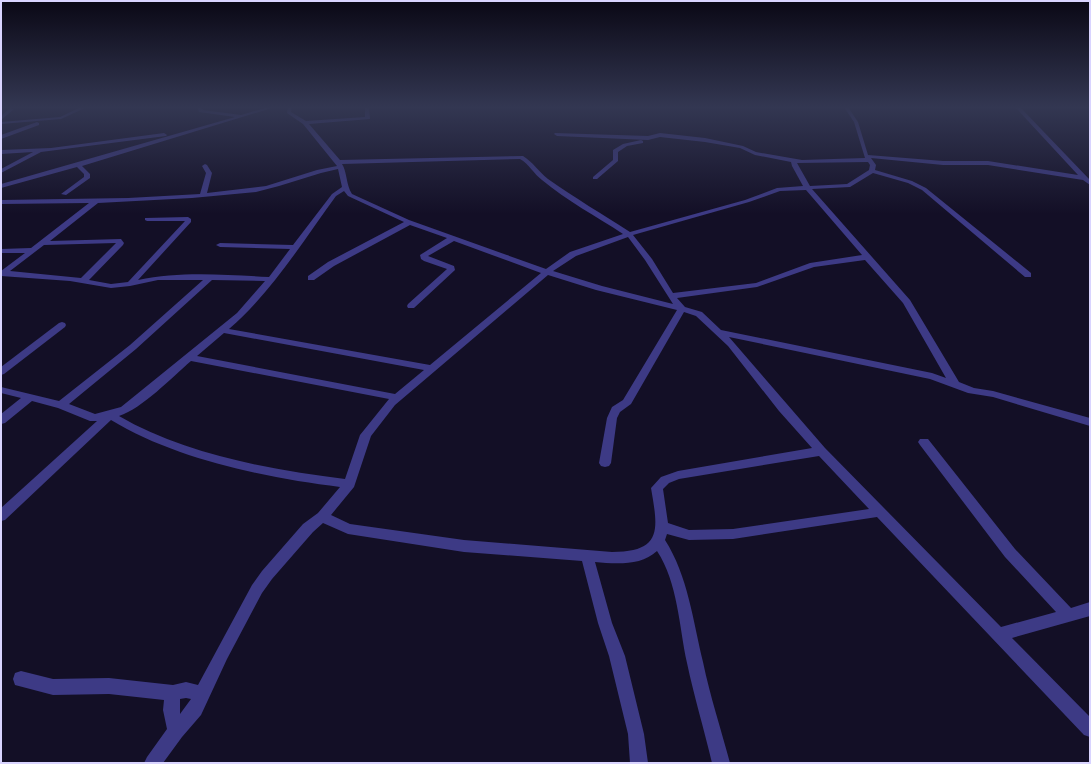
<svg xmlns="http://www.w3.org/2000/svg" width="1091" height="764" viewBox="0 0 1091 764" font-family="'Nunito Sans',sans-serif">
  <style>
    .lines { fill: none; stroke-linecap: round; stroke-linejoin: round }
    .minor { fill: #3d3a85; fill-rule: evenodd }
  </style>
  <rect width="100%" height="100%" fill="#130f26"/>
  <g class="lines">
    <g class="minor">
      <polygon points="81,107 87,107 61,119 1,124 1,122 60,117"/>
      <polygon points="197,107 201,107 203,110 241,115 268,107 275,107 82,166 90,174 90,178 66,195 61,194 84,177 84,174 77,167 1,188 1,184 235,117 199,112"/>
      <path d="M 288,107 L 292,107 L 291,112 L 306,121 L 365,117 L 365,107 L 369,107 L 370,119 L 309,124 L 340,160 L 523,156 C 533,162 539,172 548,179 C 575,198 602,214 630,232 L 745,200 L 777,188 L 803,186 L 792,166 L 791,162 L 755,155 L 740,148 L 705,142 L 660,137 L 648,140 L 557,136 L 554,134 L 555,133 L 648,136 L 660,133 L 705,138 L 743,146 L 756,152 L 802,160 L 865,158 L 854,122 L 844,107 L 848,107 L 858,122 L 868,155 L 943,161 L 988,161 L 1078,175 L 1015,107 L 1020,107 L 1090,180 L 1090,185 L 1083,180 L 988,165 L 943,165 L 871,158 L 876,165 L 875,170 L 912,181 L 926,188 L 1031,273 L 1031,277 L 1025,277 L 922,190 L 908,183 L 873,173 L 850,187 L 812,189 L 910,300 L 959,382 L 974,388 L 993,391 L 1090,418 L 1090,426 L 993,397 L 968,393 L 930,379 L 729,337 L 825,448 L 1001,627 L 1056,612 L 1005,557 L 920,445 L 918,442 L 920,439 L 928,439 L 1015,549 L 1071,608 L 1090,602 L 1090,616 L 1012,638 L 1090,717 L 1090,737 L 1084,735 L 877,517 L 733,539 L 689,540 L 667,534 L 665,540 C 688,576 693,621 703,662 C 710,696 721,729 730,763 L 712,763 C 704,729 694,696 687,663 C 679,626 678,583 657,551 C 641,566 616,564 595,562 L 612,623 L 625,656 L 644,734 L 648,763 L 630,763 L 628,734 L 609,656 L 598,623 L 582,561 L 464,552 L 348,534 L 323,523 L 313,532 L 272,579 L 262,593 L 227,659 L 201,715 L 182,737 L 163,763 L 144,763 L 147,757 L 167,729 L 163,710 L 164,700 L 109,694 L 53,695 L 15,685 L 13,679 L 15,673 L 21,671 L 53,679 L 109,678 L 173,685 L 186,682 L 198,685 L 252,585 L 262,571 L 303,524 L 318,513 L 340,487 C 266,478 175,459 111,420 L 5,520 L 1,521 L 1,508 L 97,421 L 90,421 L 58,408 L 32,401 L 5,423 L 1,424 L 1,414 L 21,398 L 1,393 L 1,387 L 59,401 L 130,345 L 203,280 L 158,280 L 130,286 L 111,288 L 70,281 L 1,276 L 1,271 L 25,253 L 1,253 L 1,249 L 31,248 L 89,203 L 1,204 L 1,200 L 128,198 L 200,194 L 206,173 L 202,166 L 205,164 L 207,165 L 212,173 L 207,193 L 266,186 L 317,170 L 337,166 L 303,124 L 287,113 ZM 520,159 C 529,164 534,174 542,180 C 567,201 596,216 623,234 L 570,252 L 546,269 L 409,220 L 352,194 C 346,185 347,171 342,164 ZM 868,162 L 870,165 L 869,170 L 847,184 L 810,186 L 797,163 ZM 338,169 L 342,187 L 332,194 L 293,245 L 220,243 L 216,245 L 220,247 L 290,249 L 269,277 C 225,275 181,271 138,280 L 191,222 L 191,219 L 188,217 L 145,218 L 145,220 L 147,221 L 185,221 L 128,282 L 111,284 L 89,280 L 123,245 L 124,243 L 121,239 L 50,241 L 98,203 L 192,198 L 256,192 L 279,186 L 321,173 ZM 806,190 L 862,255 L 810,263 L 756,283 L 673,293 L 652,259 L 633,235 L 749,202 L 780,191 ZM 344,191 L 348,196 L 404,222 L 328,262 L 308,276 L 308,280 L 314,280 L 334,266 L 410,225 L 447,238 L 420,255 L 421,259 L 424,261 L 447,269 L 408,304 L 407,306 L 408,308 L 414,308 L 455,270 L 454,266 L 428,256 L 454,241 L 541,273 L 430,365 L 229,329 C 272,292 303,241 336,196 ZM 628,237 L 645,260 L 673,304 L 602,286 L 553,271 L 576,256 ZM 116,243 L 81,278 L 10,271 L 44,245 ZM 865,260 L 903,303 L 946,378 L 932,373 L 721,330 L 702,312 L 685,307 L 677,298 L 757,287 L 814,267 ZM 548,275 L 596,290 L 677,310 L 623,400 L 612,407 L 607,418 L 599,463 L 601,466 L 605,467 L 609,466 L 611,463 L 617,418 L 620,412 L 631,404 L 684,312 L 696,316 L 728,346 L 779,411 L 812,448 L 678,471 L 661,477 L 651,488 C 658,529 663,552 612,552 L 464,540 L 350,524 L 331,515 L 354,487 L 371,436 L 395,405 ZM 212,280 L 265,281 L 237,313 L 121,407 L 95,414 L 69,404 L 136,349 ZM 224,333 L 424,370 L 395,394 L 197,356 ZM 191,361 L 389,399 L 360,435 L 345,479 C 271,470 184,454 119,416 C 143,408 171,378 191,361 ZM 819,456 L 869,509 L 733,529 L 689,530 L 668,523 L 663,489 L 669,483 L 679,479 ZM 186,698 L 191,699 L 180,714 L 180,699 Z"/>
      <polygon points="10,108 14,109 1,120 1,116"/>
      <polygon points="37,122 39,123 39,125 1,139 1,135"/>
      <polygon points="164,133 167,135 166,136 41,152 1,173 1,169 33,152 1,154 1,150 51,148"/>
      <polygon points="641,140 643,141 643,143 627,146 618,152 618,161 597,179 593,179 593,177 613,160 613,150 623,144"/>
      <polygon points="62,322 65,323 66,325 65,327 4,374 1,375 1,367 59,323"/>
    </g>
  </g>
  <linearGradient id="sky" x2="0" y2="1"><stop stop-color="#0a0815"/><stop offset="0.5" stop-color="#333752"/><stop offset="1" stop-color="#333752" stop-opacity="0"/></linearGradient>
  <rect width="1091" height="214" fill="url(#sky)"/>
  <rect width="1091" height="764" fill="none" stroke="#d9d4ff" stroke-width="4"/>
</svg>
